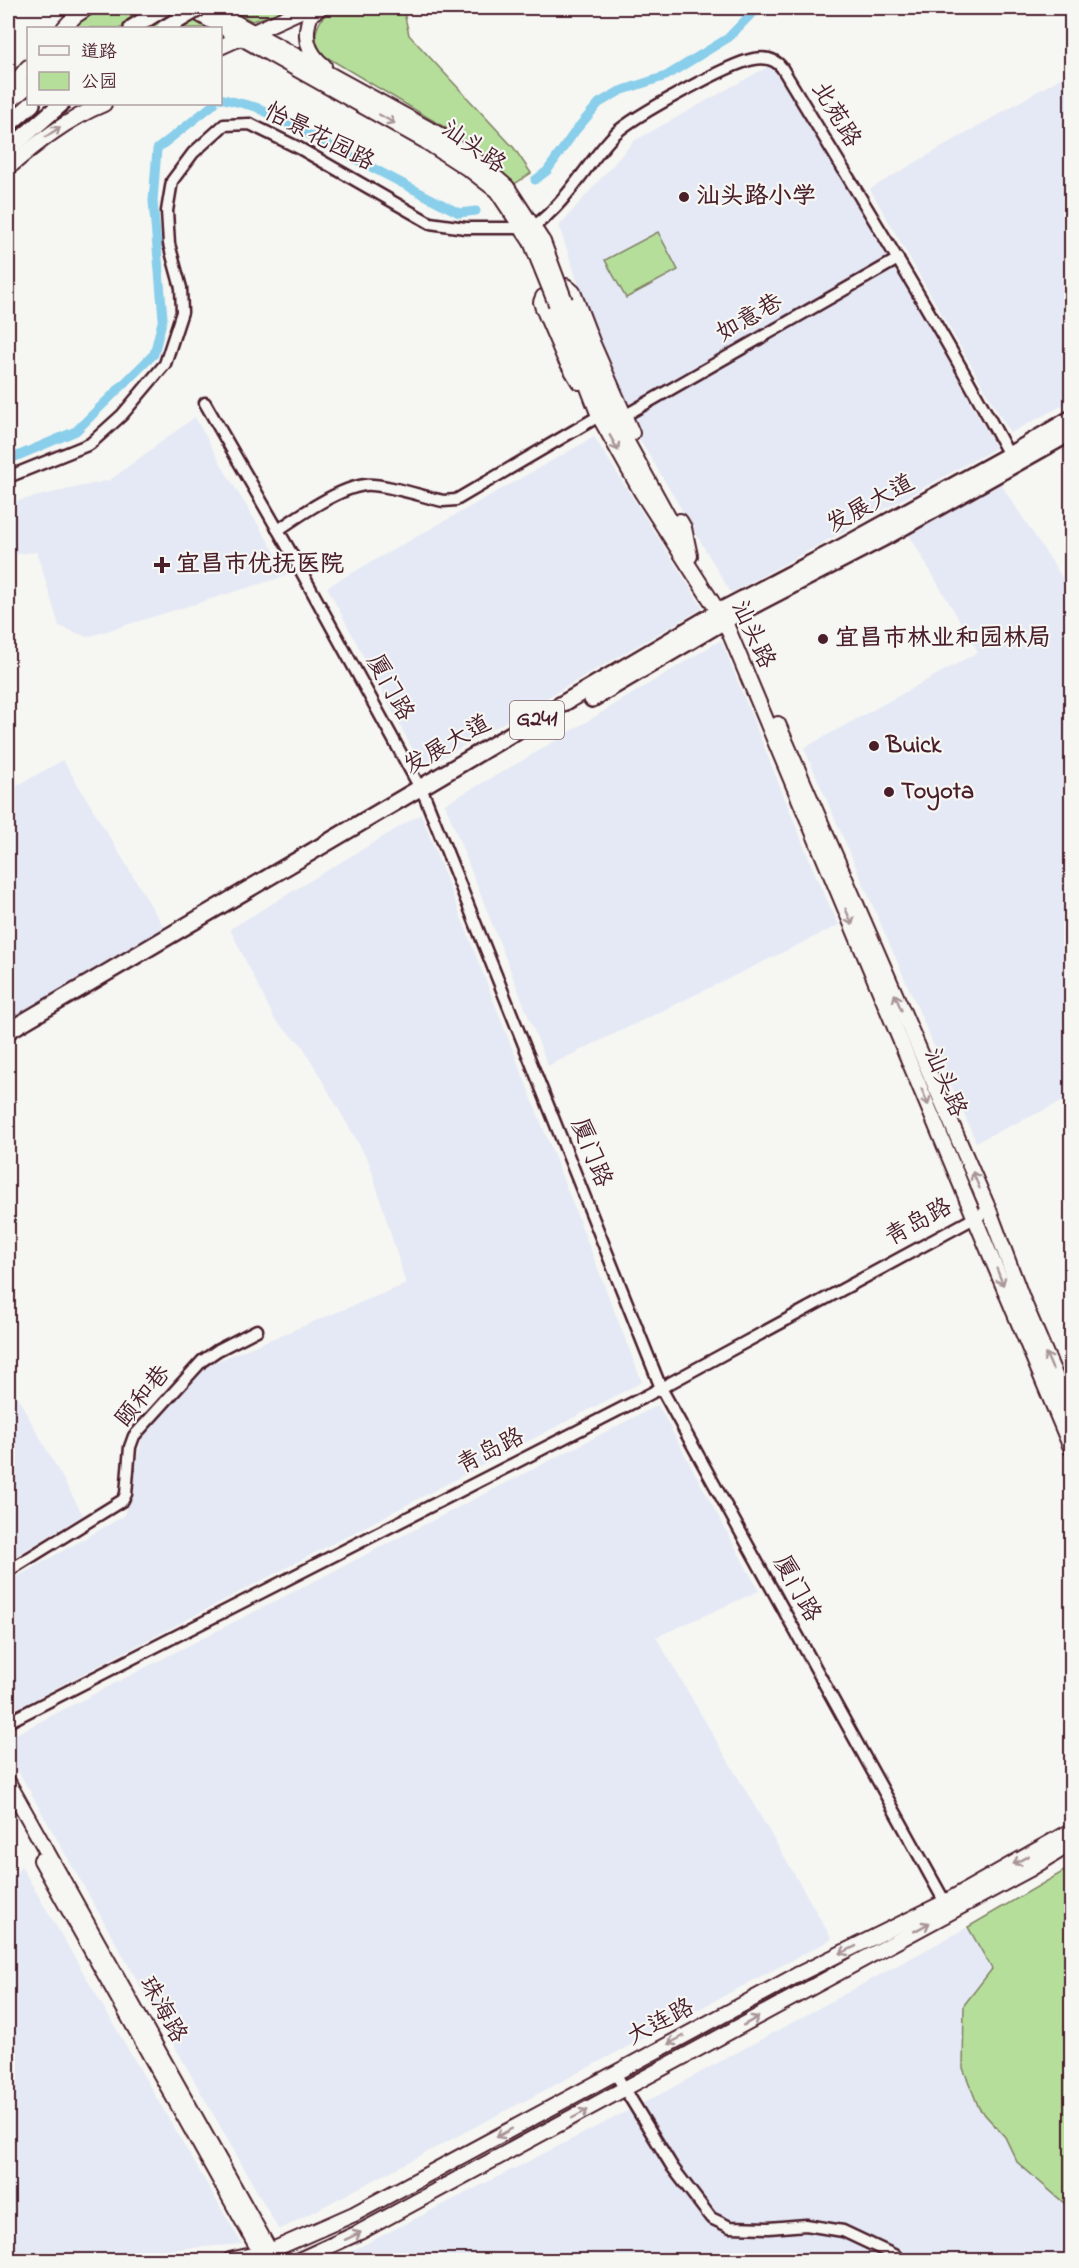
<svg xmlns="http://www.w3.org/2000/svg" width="1079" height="2268" viewBox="0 0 1079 2268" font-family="'Indie Flower','LXGW WenKai TC',sans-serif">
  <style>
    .built { fill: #e4e9f5 }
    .green { fill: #b5de9b; stroke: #807e63; stroke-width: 1.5 }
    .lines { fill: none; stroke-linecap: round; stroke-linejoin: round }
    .canal { stroke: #89ceea; stroke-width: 9 }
    .minor-casing { stroke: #4a1f2b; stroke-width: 15 }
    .major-casing { stroke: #4a1f2b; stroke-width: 18 }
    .highway-casing { stroke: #4a1f2b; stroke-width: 20 }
    .minor { stroke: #f6f6f2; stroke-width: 10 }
    .major { stroke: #f6f6f2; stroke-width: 14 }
    .highway { stroke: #f6f6f2; stroke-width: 15 }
    .major-bridge-casing { stroke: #4a1f2b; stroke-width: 18; stroke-linecap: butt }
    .highway-bridge-casing { stroke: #4a1f2b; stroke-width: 20; stroke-linecap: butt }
    .major-bridge { stroke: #f6f6f2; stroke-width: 14 }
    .highway-bridge { stroke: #f6f6f2; stroke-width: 15 }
    .oneway { stroke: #a99598 }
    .poi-dot { fill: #4a1f2b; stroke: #f6f6f2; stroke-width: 2 }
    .labels { text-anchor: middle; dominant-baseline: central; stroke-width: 4.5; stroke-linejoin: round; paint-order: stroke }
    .shield { fill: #f6f6f2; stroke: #7e6067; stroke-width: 1.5 }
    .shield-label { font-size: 22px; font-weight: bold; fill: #4a1f2b }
    .street-label { font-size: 24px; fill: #4a1f2b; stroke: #f6f6f2 }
    .poi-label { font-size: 24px; font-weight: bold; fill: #4a1f2b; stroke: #f6f6f2; text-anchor: start }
  </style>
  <rect width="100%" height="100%" fill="#f6f6f2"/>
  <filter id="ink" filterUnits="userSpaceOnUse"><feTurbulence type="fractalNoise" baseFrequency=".0167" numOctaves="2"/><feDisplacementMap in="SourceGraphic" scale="12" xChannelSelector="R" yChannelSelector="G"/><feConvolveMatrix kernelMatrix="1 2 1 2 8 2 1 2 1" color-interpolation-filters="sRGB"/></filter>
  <g filter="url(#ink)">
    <g class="built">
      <polygon points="771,65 890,257 627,407 596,337 559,226 634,141"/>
      <polygon points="1071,72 1071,401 1010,433 870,189"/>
      <polygon points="895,265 996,448 731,593 629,421"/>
      <polygon points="195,417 226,473 289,575 87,637 59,626 37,552 8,555 8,503 110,480"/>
      <polygon points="594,437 703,608 423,769 327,587"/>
      <polygon points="1000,483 1071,591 1072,1097 976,1142 804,748 978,652 908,533"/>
      <polygon points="721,640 818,881 839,925 548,1066 445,804 525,759"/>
      <polygon points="63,760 165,929 8,1020 8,791"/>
      <polygon points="421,814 642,1382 8,1713 8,1582 124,1516 143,1434 210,1364 406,1284 369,1162 302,1045 275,1020 230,929"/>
      <polygon points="8,1380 83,1515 8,1561"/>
      <polygon points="658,1405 759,1591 656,1637 832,1939 279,2230 8,1753 8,1738"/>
      <polygon points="21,1866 242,2244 38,2260 8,2260 8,1888"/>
      <polygon points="968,1927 992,1969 964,2005 963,2068 979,2108 1005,2137 1017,2162 1071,2209 1071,2260 334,2260 657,2096"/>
    </g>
    <g class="green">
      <polygon points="96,8 170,8 209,28 69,28 78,19"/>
      <polygon points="226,8 295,8 252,21"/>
      <path d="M 331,8 L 403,8 L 409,35 L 514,148 L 531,173 L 513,185 L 489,160 L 461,137 L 323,55 C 310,37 316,23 331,8 Z"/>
      <polygon points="658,232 678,270 626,298 605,260"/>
      <polygon points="1071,1867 1071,2209 1017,2162 1005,2137 979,2108 963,2068 964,2005 992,1969 968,1927"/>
    </g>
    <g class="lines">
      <g class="canal">
        <polyline points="220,98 256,107 459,213 476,211"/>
        <polyline points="535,180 547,171 576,130 599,103 620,91 666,76 728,38 757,8"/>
        <polyline points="8,460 76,431 154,354 163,318 153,201 157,149 214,104"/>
      </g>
      <g class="minor-casing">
        <g id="minor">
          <path d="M 534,226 C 568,202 587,162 616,133 C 634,116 730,63 754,59 C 765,57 775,58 782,68 C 859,196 939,323 1009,455"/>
          <polyline points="205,403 290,551 425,797 661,1388 947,1906"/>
          <polyline points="624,416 898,259"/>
          <polyline points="8,477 90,444 122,415 165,364 182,312 181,288 169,244 167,211 172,181 193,153 224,125 250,124 299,148 430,223 465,228 524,228"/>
          <path d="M 278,530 C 300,515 339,488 365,485 C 383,483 424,497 443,501 L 456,500 L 599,416"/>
          <polyline points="8,1571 123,1500 126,1494 130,1447 134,1436 202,1361 218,1350 257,1330"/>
          <polyline points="8,1722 646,1396 989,1210"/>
          <polyline points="615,2073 673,2168 711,2218 730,2227 769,2228 806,2225 843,2231 896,2256 899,2260"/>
        </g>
      </g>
      <g class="major-casing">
        <g id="major">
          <polyline points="188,8 425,141 470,170 497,191 531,242"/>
          <polyline points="209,8 438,134 477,161 507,187 543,242"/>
          <path d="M 320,8 L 311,14 C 303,35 306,51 324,66"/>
          <polyline points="64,28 75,16 87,8"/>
          <polyline points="220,47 307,8"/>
          <polyline points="8,91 28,67"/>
          <polyline points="8,103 28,86"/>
          <path d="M 8,168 C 37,143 67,119 104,104"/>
          <polyline points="566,286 573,292 593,344 632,433"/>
          <polyline points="543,297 541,302 543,308 564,357 579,382"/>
          <polyline points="565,301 610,411 677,533"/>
          <polyline points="556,304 599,416 642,493 725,622 1072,1450"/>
          <polyline points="680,521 684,528 690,556"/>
          <polyline points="778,724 989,1210 1022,1298 1072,1415"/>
          <polyline points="8,1782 275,2260"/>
          <polyline points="41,1860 264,2259"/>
          <polyline points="230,2260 270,2251 354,2214 799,1974 945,1902 1072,1830"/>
          <polyline points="299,2260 360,2232 1030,1869 1072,1843"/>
        </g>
      </g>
      <g class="highway-casing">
        <g id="highway">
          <polyline points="132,28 164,8"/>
          <polyline points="8,125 32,104"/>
          <polyline points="8,150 61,104"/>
          <polyline points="592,699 731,617 889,535 1072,432"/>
          <polyline points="8,1031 718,612 844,546 1009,455 1072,418"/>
        </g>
      </g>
      <use href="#minor" class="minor"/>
      <use href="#major" class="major"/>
      <use href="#highway" class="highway"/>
      <g class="major-bridge-casing">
        <g id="major-bridge">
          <polyline points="531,242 556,304"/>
          <polyline points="543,242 565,301"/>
        </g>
      </g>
      <g class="highway-bridge-casing">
        <polyline id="highway-bridge" points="165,28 199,8"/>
      </g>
      <use href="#major-bridge" class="major-bridge"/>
      <use href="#highway-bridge" class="highway-bridge"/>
    </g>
    <defs><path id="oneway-shaft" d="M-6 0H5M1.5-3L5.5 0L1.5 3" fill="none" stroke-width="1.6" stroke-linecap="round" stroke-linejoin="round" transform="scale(1.5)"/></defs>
    <g class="oneway">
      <use href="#oneway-shaft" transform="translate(387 119) rotate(30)"/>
      <use href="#oneway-shaft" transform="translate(53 132) rotate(-34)"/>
      <use href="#oneway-shaft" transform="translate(614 443) rotate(61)"/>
      <use href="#oneway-shaft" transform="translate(849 917) rotate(67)"/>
      <use href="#oneway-shaft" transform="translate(898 1002) rotate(-113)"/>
      <use href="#oneway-shaft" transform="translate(925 1097) rotate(67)"/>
      <use href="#oneway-shaft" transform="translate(976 1180) rotate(-113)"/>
      <use href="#oneway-shaft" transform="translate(1000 1277) rotate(68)"/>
      <use href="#oneway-shaft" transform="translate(1049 1361) rotate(-113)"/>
      <use href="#oneway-shaft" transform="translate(1021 1860) rotate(151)"/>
      <use href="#oneway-shaft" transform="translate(922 1927) rotate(-29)"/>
      <use href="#oneway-shaft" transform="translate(848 1950) rotate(154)"/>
      <use href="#oneway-shaft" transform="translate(751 2021) rotate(-29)"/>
      <use href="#oneway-shaft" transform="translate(676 2040) rotate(152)"/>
      <use href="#oneway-shaft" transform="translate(580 2114) rotate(-28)"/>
      <use href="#oneway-shaft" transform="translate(504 2133) rotate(151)"/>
      <use href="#oneway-shaft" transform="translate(353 2236) rotate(-25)"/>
    </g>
  </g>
  <g class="poi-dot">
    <circle cx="684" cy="197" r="6"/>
    <path d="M159 556h6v6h6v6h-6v6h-6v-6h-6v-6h6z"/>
    <circle cx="823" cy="639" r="6"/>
    <circle cx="874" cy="746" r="6"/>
    <circle cx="889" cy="792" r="6"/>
  </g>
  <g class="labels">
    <rect class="shield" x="510" y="701" width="54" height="38" rx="4.5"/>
    <g class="shield-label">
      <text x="537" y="720">G241</text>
    </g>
    <g class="street-label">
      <text transform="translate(835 115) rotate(59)">北苑路</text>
      <text transform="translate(319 138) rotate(27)">怡景花园路</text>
      <text transform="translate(473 148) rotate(35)">汕头路</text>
      <text transform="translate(750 319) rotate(-30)">如意巷</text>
      <text transform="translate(871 505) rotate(-29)">发展大道</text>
      <text transform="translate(752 635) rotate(65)">汕头路</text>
      <text transform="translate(389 688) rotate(61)">厦门路</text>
      <text transform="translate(448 746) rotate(-30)">发展大道</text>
      <text transform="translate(944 1083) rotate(67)">汕头路</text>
      <text transform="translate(590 1153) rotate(68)">厦门路</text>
      <text transform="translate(919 1223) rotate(-29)">青岛路</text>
      <text transform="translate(144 1397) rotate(-51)">颐和巷</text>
      <text transform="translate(491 1452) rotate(-27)">青岛路</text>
      <text transform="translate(796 1589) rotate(61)">厦门路</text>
      <text transform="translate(162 2010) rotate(61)">珠海路</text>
      <text transform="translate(661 2023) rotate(-28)">大连路</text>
    </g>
    <g class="poi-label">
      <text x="696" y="197">汕头路小学</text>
      <text x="176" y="565">宜昌市优抚医院</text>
      <text x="835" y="639">宜昌市林业和园林局</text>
      <text x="886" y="746">Buick</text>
      <text x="901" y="792">Toyota</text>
    </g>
  </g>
  <rect width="1079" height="2268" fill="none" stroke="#f6f6f2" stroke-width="30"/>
  <rect x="15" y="15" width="1049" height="2238" fill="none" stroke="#4a1f2b" stroke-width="2" filter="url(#ink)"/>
  <rect x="27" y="27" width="195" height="78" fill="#f6f6f2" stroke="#b1a0a2" stroke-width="1.5"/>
  <rect x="39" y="46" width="30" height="9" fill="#f6f6f2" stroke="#b1a0a2" stroke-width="1.5"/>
  <text x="81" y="57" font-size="18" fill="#4a1f2b">道路</text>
  <rect x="39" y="72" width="30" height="18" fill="#b5de9b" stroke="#b1a0a2" stroke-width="1.5"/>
  <text x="81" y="87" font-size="18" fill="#4a1f2b">公园</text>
</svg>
